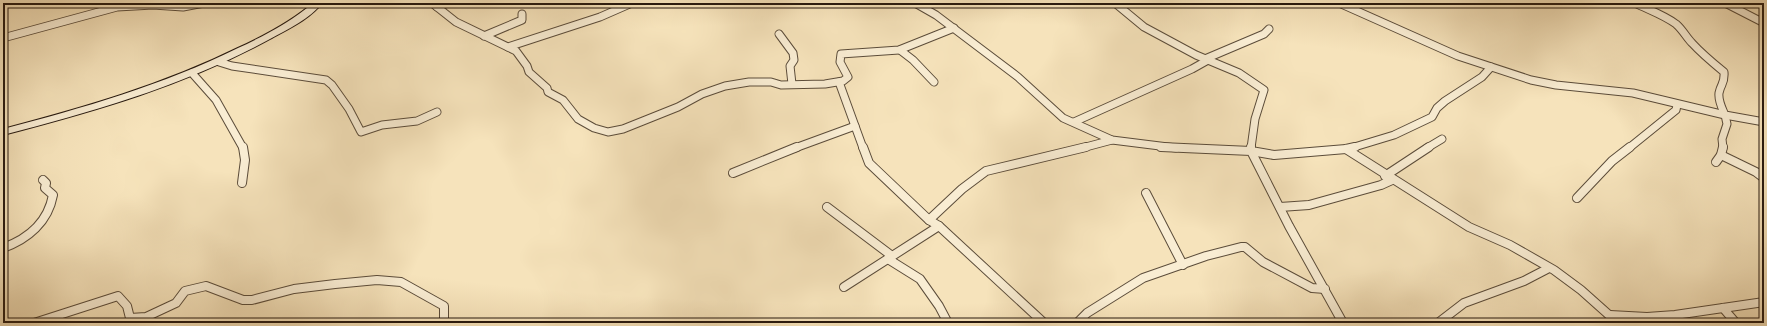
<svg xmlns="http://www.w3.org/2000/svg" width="1767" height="326" viewBox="0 0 1767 326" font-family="Alegreya,serif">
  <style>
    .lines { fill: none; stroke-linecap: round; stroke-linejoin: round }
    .street-far1-casing { stroke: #5b4c3a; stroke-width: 9 }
    .street-casing { stroke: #5b4c3a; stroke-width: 10 }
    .secondary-casing { stroke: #27190f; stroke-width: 2 }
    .street-far1 { stroke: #f9edd3; stroke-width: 7 }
    .street { stroke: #f9edd3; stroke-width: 8 }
    .secondary { fill: #f9edd3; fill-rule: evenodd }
  </style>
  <rect width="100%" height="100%" fill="#f6e3bb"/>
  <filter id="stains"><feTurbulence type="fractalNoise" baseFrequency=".005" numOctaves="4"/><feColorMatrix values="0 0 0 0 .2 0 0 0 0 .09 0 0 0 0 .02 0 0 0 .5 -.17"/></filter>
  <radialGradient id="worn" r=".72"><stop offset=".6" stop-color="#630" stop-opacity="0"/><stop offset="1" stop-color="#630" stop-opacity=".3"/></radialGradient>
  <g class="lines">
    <g class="street-far1-casing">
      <g id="street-far1">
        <polyline points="432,3 456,22 516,51 527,66 529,72 547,88 548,92 563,100 578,119 594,128 608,132 623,129 678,107 702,94 725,86 749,82 771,82 781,85 825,84 843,81 848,77 840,62 841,54 899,50 954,28"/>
        <polyline points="915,3 936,15 1018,77 1063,118 1112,140 1176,148"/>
        <polyline points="1115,3 1144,27 1196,55 1239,73 1264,90 1255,119 1251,148"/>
        <polyline points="1339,3 1458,56 1531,80 1556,85 1633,93 1725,115 1727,124 1722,139 1723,148"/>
        <path d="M 1635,3 C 1649,10 1664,15 1676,24 C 1683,30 1686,37 1692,43 C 1702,54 1713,63 1724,72 C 1725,84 1721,83 1719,93 C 1718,101 1722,108 1725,115 L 1764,122"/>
        <polyline points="1725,3 1764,23"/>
        <polyline points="437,7 448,3"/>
        <polyline points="779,34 793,53 794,60 790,66 792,84"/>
        <polyline points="484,36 522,20 522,14"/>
        <polyline points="3,38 117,7 153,5 183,7 204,3"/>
        <polyline points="508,47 600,17 632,3"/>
        <polyline points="900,50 913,60 934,82"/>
        <polyline points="1205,59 1264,34 1269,29"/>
        <polyline points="219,62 232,66 326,80 332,85 349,109 361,132 382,125 417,121 437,112"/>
        <polyline points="192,73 216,100 243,148"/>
        <polyline points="839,82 863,148"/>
        <polyline points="1074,122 1192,69 1208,60"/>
        <polyline points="795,148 855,126"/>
        <polyline points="1082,148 1112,140"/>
        <polyline points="1351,148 1394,135 1432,117 1437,108 1445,101 1482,77 1491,67"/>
        <polyline points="1427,148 1442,139"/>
        <polyline points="1629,148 1676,110 1677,105"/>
      </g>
    </g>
    <g class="street-casing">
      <g id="street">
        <polyline points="863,147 869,163 929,220 939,226 1044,323"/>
        <polyline points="1161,147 1251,151 1289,226 1343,323"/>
        <polyline points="1251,147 1251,151 1274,155 1346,149 1355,147"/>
        <polyline points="1346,149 1469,227 1510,245 1554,270 1581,290 1618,323"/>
        <polyline points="1721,155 1756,172 1764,178"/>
        <polyline points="1716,162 1721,155 1723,147"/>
        <polyline points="733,173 797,147"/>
        <polyline points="1385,176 1429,147"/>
        <polyline points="242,183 245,160 243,147"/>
        <polyline points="1146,193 1183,265"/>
        <polyline points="1577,198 1612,161 1630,147"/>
        <polyline points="827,207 892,256"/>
        <polyline points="1280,207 1309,205 1381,185 1392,180"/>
        <polyline points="929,220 962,189 986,171 1086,147"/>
        <path d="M 3,248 C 28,239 48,222 53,195 L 45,188 L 46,183 L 43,180"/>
        <polyline points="888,259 920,279 939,306 948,323"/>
        <polyline points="844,287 939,226"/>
        <polyline points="1723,308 1736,323"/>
        <polyline points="1610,315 1647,317 1675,315 1764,302"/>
        <polyline points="34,323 118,296 127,306 130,318 146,317 176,303 185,291 206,286 243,300 252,300 294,289 335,284 377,280 401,282 444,306 444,323"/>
        <polyline points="1077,323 1087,313 1143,278 1206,256 1241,247 1245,247 1263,262 1312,288 1325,289"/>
        <polyline points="1438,323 1464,303 1524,281 1549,268"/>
      </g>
    </g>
    <g class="secondary-casing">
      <path id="secondary" d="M 313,3 L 322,3 C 310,19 288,29 270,39 C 186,85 95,111 3,135 L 3,129 C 83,108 163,85 238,48 C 264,36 291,22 313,3 Z"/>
    </g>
    <use href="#street-far1" class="street-far1"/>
    <use href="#street" class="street"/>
    <use href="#secondary" class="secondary"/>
  </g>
  <rect width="1767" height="326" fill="none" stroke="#f6e3bb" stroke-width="16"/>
  <rect x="4" y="4" width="1759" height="318" fill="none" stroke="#27190f" stroke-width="2"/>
  <rect x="8" y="8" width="1751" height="310" fill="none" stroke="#27190f"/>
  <rect width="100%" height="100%" filter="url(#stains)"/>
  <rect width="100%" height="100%" fill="url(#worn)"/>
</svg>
